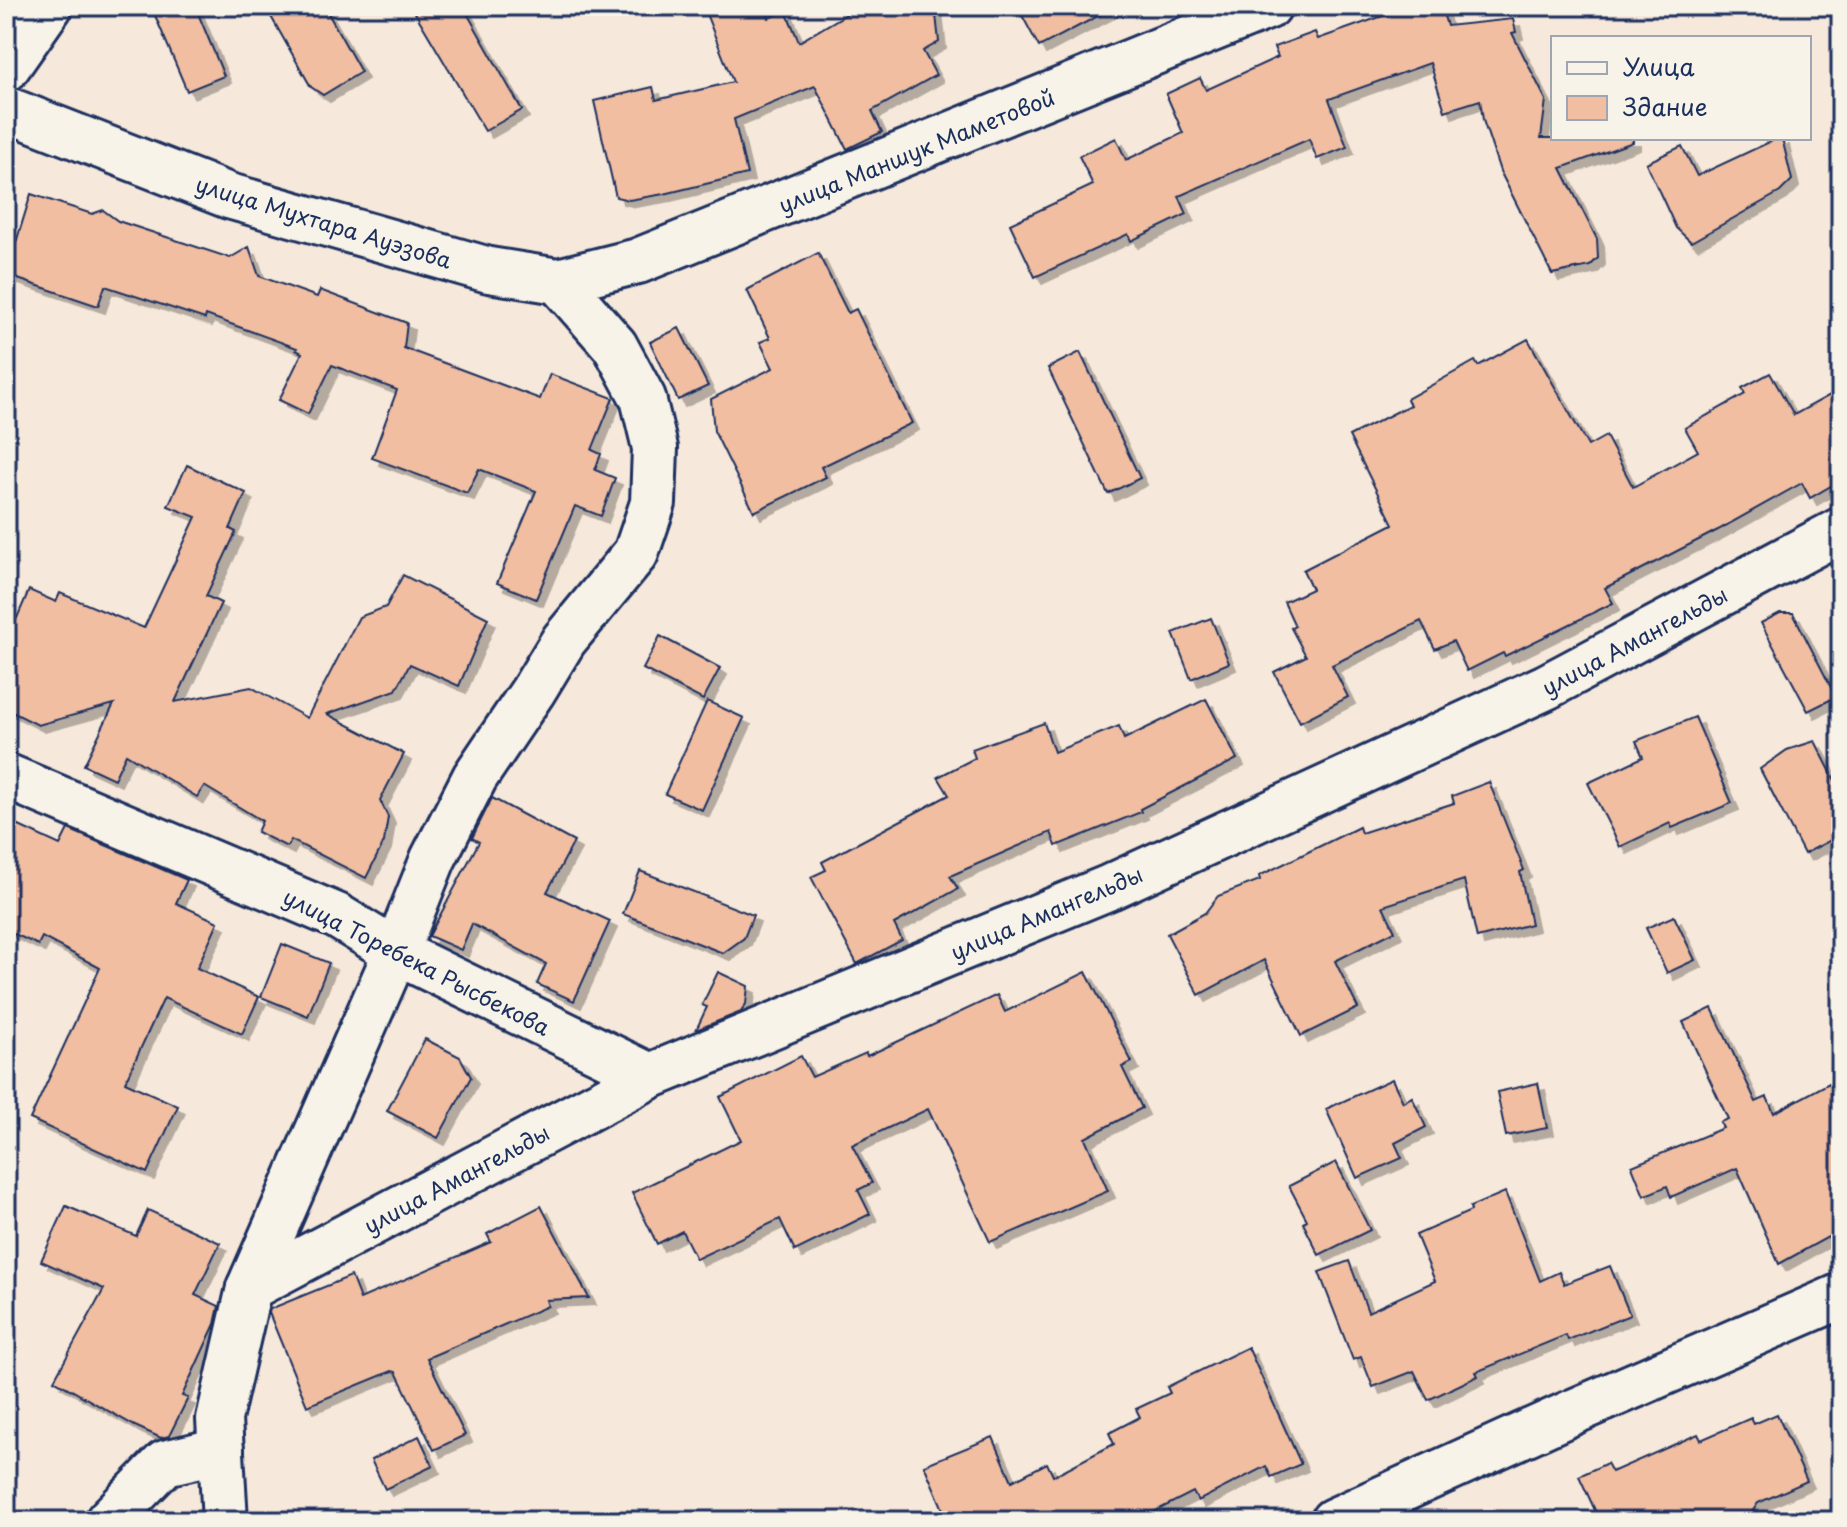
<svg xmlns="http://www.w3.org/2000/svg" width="1847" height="1527" viewBox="0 0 1847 1527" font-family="'Playpen Sans',sans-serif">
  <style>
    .building { fill: #f1bea1; stroke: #1b2f5e; stroke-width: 2; filter: url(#shadow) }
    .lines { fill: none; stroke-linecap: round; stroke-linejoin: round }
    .street-casing { stroke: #1b2f5e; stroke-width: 50 }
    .street { stroke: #f7f3e8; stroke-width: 44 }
    .labels { text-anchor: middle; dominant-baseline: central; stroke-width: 8; stroke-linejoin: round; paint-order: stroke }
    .street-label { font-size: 22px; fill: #1b2f5e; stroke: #f7f3e8 }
  </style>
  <defs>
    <filter id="shadow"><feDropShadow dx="7" dy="7" stdDeviation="0" flood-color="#0004"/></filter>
  </defs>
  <rect width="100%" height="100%" fill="#f6e8da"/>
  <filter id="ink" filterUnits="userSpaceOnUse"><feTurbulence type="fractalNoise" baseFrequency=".0125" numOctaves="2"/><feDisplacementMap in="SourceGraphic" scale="16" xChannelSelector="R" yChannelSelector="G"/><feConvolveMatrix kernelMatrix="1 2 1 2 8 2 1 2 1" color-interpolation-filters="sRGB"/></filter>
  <g filter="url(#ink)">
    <g class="building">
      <polygon points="151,6 195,6 224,76 187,91"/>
      <polygon points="265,6 324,6 361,72 323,95 311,87"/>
      <polygon points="411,6 463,6 522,110 485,131"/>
      <polygon points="703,6 765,6 769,18 786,11 799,42 860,6 935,6 939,42 923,51 936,75 872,111 882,132 847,149 815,86 734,119 747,174 664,194 629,200 616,197 594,101 653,87 656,100 733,82"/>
      <polygon points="1017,6 1117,6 1039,47"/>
      <polygon points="1411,6 1441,6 1447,26 1513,19 1516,32 1512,33 1546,100 1541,138 1633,138 1633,142 1561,168 1597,239 1598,258 1590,266 1552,274 1500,171 1483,120 1480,100 1445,111 1430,63 1329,99 1347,147 1317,159 1309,139 1179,196 1187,214 1131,241 1128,234 1035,277 1010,224 1093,185 1079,156 1116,138 1126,160 1183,133 1166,94 1200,78 1206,90 1278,57 1274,47 1315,32 1318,39"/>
      <polygon points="1778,138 1782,138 1792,180 1780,192 1691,242 1676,228 1646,163 1682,146 1697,176"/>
      <polygon points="31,194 92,214 103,210 118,221 230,258 249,247 259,276 317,297 320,290 407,323 404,348 540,399 550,374 613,398 592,450 601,454 595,470 615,478 601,516 575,506 536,599 497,583 536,491 479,469 467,493 372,458 397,390 332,365 308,414 279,400 302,353 296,350 297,348 206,315 205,319 105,286 98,306 6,275"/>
      <polygon points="818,253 848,313 856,309 912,423 821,467 826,477 754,512 714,431 711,399 773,368 760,342 770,338 747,290"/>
      <polygon points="679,328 708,386 678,400 650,342"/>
      <polygon points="1528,339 1588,446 1606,436 1633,487 1698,451 1685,428 1745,394 1742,388 1770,373 1794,415 1841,389 1841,480 1810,498 1802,483 1718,530 1605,588 1613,603 1505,656 1503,653 1467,671 1453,641 1435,649 1421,621 1332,665 1348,697 1300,722 1274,672 1306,656 1291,628 1295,626 1284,602 1312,589 1303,570 1393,524 1349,436 1410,405 1407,399 1475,361 1478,366"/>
      <polygon points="1080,352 1140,478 1108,494 1048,368"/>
      <polygon points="187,465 246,493 230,529 236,532 206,596 221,603 175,702 251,687 307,718 359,617 386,607 403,575 488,618 459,686 410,664 396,690 327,714 404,754 380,800 388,817 384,842 366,878 291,840 287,847 257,832 262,821 204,786 197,797 126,754 114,779 84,765 114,704 38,725 6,709 6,613 17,618 29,590 56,602 60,593 144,628 196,517 168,506"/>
      <polygon points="1780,613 1793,613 1836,697 1808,711 1761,623"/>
      <polygon points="1211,618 1229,663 1191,679 1173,633"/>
      <polygon points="660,636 720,668 703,700 643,669"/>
      <polygon points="1206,699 1237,759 1140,809 1141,812 1056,846 1051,832 950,876 958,889 894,924 902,940 857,964 811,877 826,870 822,862 949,795 938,777 975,758 972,749 1044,723 1054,752 1119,726 1124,739"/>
      <polygon points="707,701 744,718 702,810 665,794"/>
      <polygon points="1695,717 1732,803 1672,828 1670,823 1620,847 1588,783 1643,757 1636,741"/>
      <polygon points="1815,741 1841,792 1841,835 1804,854 1760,769 1787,750"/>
      <polygon points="1489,782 1524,870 1520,872 1531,924 1477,938 1464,880 1383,906 1395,931 1335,961 1358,1008 1301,1036 1264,960 1199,995 1167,934 1205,913 1218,896 1260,880 1259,876 1359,827 1361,833 1454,803 1452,796"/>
      <polygon points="492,798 574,842 547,892 610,921 574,1001 537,984 546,964 472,924 461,950 429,936 479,842 472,838"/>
      <polygon points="6,820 60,845 68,829 187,880 176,903 218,922 197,968 259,997 242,1034 164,998 125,1082 178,1106 147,1173 30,1119 100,968 42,937 38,945 6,930"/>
      <polygon points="640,871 753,915 744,938 723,953 623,914"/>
      <polygon points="1674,916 1695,960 1667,973 1646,928"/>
      <polygon points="282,944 329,963 308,1016 261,997"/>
      <polygon points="718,972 748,986 746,1004 741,1012 696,1030 707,1007 702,1005"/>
      <polygon points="1086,972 1132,1062 1122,1067 1142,1108 1085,1138 1108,1191 990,1242 928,1109 852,1145 872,1183 858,1190 870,1214 795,1251 780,1219 696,1259 682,1231 657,1244 632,1193 741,1140 720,1097 801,1056 812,1077 866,1053 867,1056 997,995 1005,1012"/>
      <polygon points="1712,1008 1756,1102 1767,1097 1774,1113 1829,1083 1841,1104 1841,1230 1779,1264 1737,1168 1671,1197 1667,1186 1644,1196 1632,1166 1723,1128 1720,1122 1728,1119 1683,1022"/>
      <polygon points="425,1039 460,1057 471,1077 438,1138 387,1111"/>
      <polygon points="1392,1079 1403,1102 1412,1097 1426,1127 1395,1143 1402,1158 1357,1178 1326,1109"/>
      <polygon points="1538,1083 1547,1128 1506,1136 1497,1092"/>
      <polygon points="1336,1162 1370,1230 1319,1255 1303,1223 1307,1220 1289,1186"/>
      <polygon points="1505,1192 1540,1281 1559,1272 1564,1284 1610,1266 1630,1315 1568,1340 1566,1335 1476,1372 1478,1376 1428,1400 1414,1371 1373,1387 1361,1357 1353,1360 1319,1272 1349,1261 1368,1312 1435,1281 1416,1235 1471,1211 1470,1207"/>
      <polygon points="66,1206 136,1236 148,1210 220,1243 195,1295 219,1306 215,1324 182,1396 188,1398 169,1436 161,1438 135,1426 54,1380 104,1289 41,1261"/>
      <polygon points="541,1206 589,1298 546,1300 548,1306 427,1358 465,1435 434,1450 396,1372 392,1371 307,1406 269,1313 270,1309 351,1276 360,1299 491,1242 487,1234"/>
      <polygon points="1248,1347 1301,1464 1271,1477 1266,1466 1198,1501 1193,1492 1136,1521 948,1521 924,1465 993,1437 1012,1481 1047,1463 1053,1476 1114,1444 1109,1433 1140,1417 1136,1409 1170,1393 1167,1387"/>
      <polygon points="1777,1414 1807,1481 1758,1503 1746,1521 1600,1521 1579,1476 1607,1463 1612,1472 1698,1434 1701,1440 1751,1418 1754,1424"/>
      <polygon points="419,1436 433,1466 385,1489 371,1460"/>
    </g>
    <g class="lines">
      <g class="street-casing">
        <g id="street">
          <polyline points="6,69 50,6"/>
          <polyline points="6,109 229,196 489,270 558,281 638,261 1269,6"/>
          <polyline points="6,776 337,916 396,952 650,1076"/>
          <polyline points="249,1288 650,1076 1110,887 1546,687 1841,530"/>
          <polyline points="108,1521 165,1463 221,1450"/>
          <polyline points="225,1521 219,1419 249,1288 396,952 433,859 475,777 533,691 564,640 636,553 653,503 655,448 643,398 615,346 558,281"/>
          <polyline points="1333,1521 1573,1412 1841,1296"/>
        </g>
      </g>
      <use href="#street" class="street"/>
    </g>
  </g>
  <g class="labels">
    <g class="street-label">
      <text transform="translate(916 150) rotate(-22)">улица Маншук Маметовой</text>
      <text transform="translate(324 221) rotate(17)">улица Мухтара Ауэзова</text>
      <text transform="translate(1634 640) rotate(-28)">улица Амангельды</text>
      <text transform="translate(1046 912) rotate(-23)">улица Амангельды</text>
      <text transform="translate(417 961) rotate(27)">улица Торебека Рысбекова</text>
      <text transform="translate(456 1178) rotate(-28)">улица Амангельды</text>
    </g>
  </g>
  <rect width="1847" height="1527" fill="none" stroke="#f7f3e8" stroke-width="32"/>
  <rect x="16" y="16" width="1815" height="1495" fill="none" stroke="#1b2f5e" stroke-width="3" filter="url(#ink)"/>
  <rect x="1551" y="36" width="260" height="104" fill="#f7f3e8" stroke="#9fa5b1" stroke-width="2"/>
  <rect x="1567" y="62" width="40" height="12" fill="#f7f3e8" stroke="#9fa5b1" stroke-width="2"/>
  <text x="1623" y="76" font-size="24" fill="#1b2f5e">Улица</text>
  <rect x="1567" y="96" width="40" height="24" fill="#f1bea1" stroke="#9fa5b1" stroke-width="2"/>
  <text x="1623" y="116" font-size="24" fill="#1b2f5e">Здание</text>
</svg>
